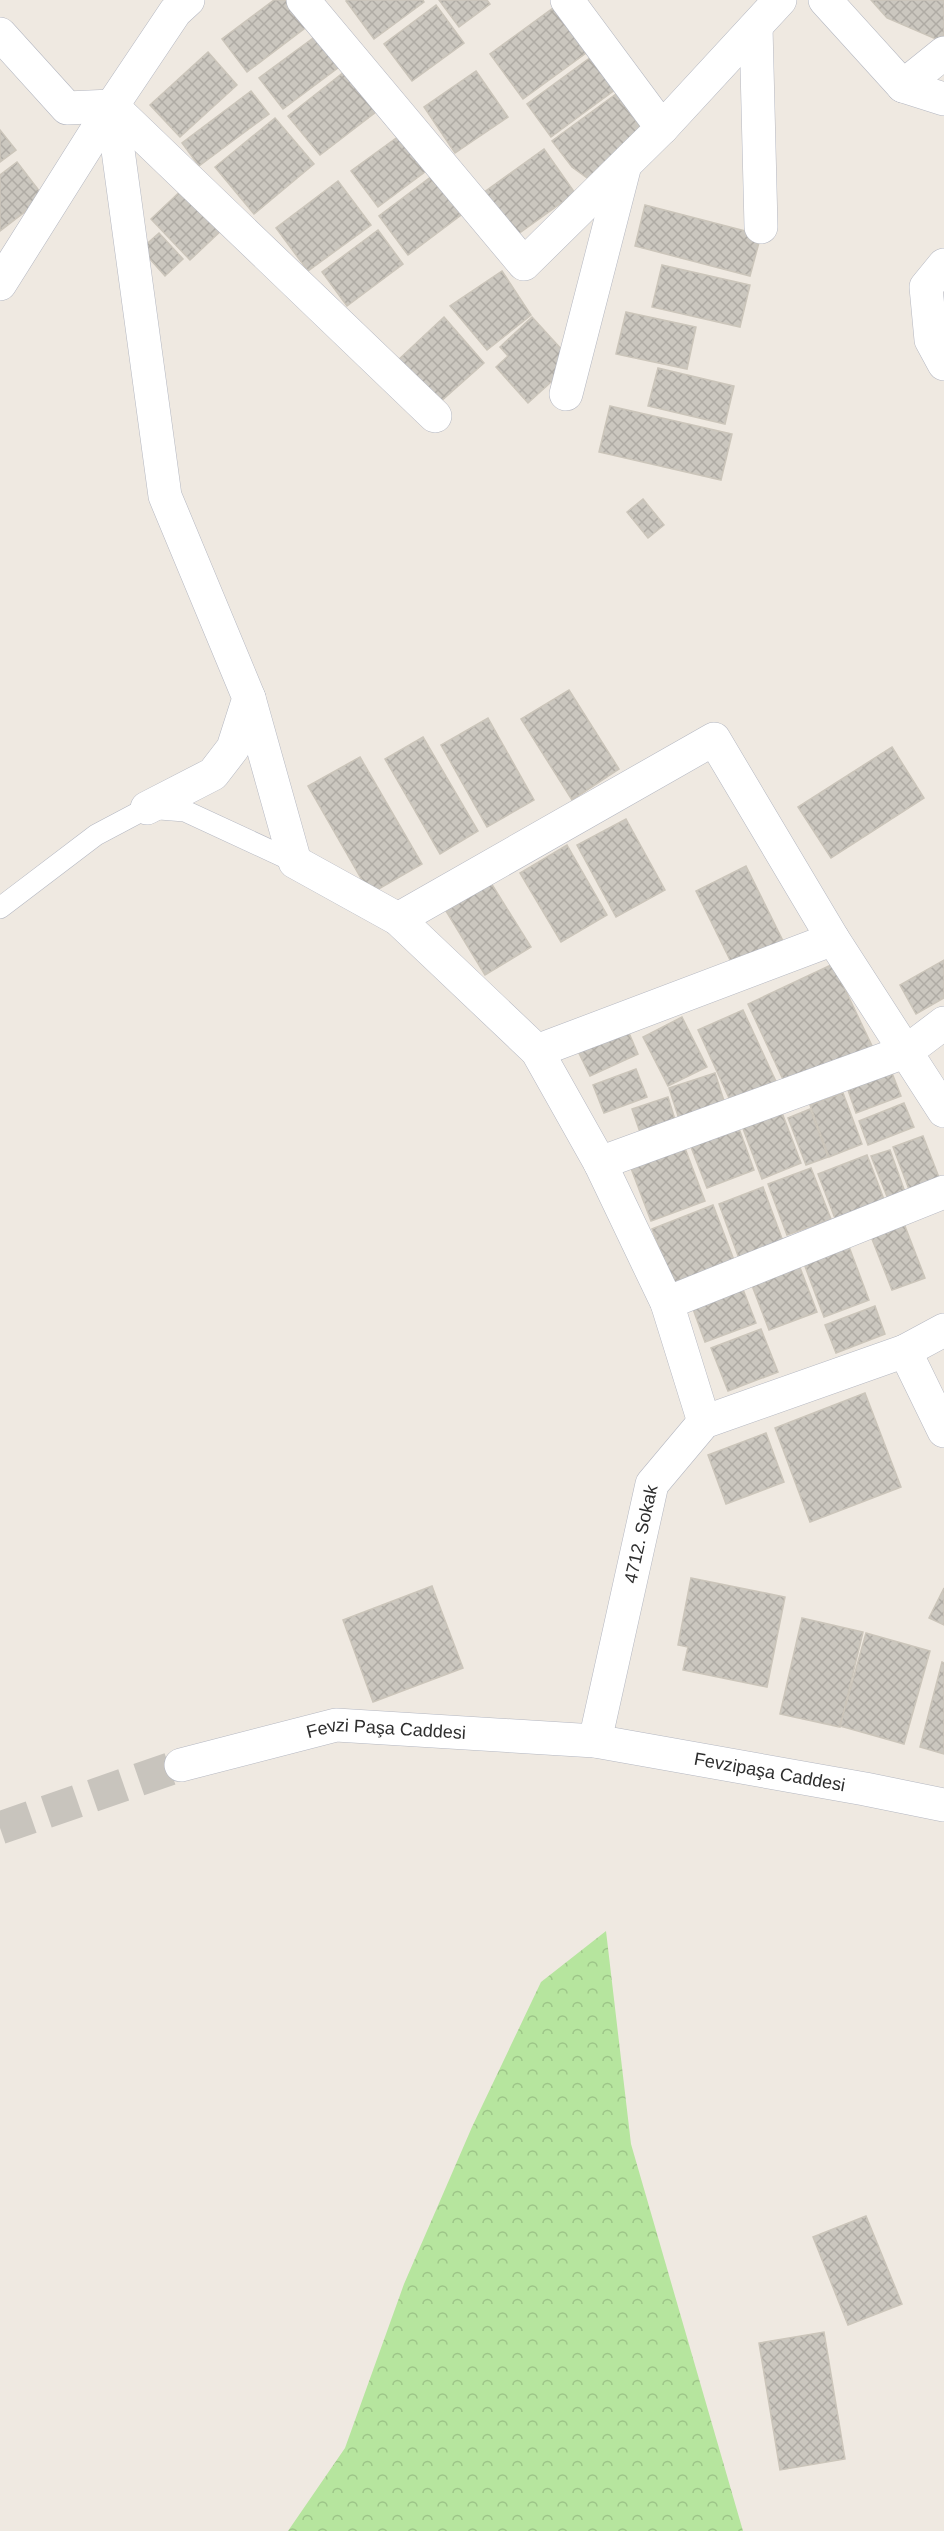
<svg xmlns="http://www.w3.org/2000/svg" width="944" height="2531" viewBox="0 0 944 2531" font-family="Helvetica,sans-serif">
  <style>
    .forest { fill: url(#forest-crowns) }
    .building { fill: url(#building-cross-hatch); stroke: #cbc5ba; stroke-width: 1.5 }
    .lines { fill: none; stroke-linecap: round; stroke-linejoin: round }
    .tertiary-tunnel { stroke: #c8c4bd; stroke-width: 33; stroke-dasharray: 33 16; stroke-linecap: butt }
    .service-casing { stroke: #b4b7c1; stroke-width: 22 }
    .minor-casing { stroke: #b4b7c1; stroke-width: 34 }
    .tertiary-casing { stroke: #b4b7c1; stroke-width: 34 }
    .service { stroke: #fff; stroke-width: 21 }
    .minor { stroke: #fff; stroke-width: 33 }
    .tertiary { stroke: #fff; stroke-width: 33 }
    .labels { text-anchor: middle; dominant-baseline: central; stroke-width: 4.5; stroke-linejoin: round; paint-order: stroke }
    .street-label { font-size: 18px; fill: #2e2e2e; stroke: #fff }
  </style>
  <defs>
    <pattern id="forest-crowns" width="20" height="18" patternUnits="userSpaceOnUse" patternTransform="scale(1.5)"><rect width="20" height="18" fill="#b6e59e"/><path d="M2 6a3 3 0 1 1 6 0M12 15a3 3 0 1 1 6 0" fill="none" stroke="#9dc588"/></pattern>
    <pattern id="building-cross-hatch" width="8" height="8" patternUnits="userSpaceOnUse" patternTransform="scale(1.5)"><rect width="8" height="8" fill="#cbc7bf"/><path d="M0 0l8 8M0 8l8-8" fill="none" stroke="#afaba4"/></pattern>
  </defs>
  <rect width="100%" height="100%" fill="#efe9e1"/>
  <polygon class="forest" points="606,1931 631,2144 743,2531 288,2531 345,2448 404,2284 472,2127 541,1982"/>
  <g class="building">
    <polygon points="274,0 290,0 309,25 247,72 222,39"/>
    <polygon points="348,0 423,0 424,2 374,39 346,1"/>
    <polygon points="439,0 487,0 490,4 459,27"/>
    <polygon points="871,0 944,0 944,35 938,40 887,18"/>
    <polygon points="436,5 464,43 412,81 384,44"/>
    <polygon points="553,8 586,53 523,99 490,54"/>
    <polygon points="320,33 343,64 283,109 259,78"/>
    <polygon points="208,52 237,85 180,137 150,105"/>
    <polygon points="591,57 616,89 551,137 527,104"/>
    <polygon points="349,68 381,108 320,155 288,116"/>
    <polygon points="476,71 508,117 455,153 424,107"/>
    <polygon points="251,91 269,114 199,166 182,143"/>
    <polygon points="616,94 648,137 590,180 572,167 552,141"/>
    <polygon points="275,118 314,164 254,214 215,167"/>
    <polygon points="0,130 16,150 0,162"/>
    <polygon points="399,136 426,171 378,207 351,171"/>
    <polygon points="544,149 575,193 514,237 483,193"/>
    <polygon points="17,162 44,197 0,231 0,175"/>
    <polygon points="432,176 461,215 408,255 379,216"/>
    <polygon points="338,181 371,225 308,271 276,228"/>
    <polygon points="187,185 226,226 190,260 151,219"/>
    <polygon points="645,205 761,235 750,276 635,246"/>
    <polygon points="378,230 403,264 347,306 322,272"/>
    <polygon points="159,233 183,259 165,276 141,249"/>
    <polygon points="662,265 750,285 740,327 652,307"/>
    <polygon points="502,271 531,315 487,350 450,306"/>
    <polygon points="626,312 696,327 687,369 616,354"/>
    <polygon points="444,317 484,363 439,403 395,363"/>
    <polygon points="532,317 573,362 528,403 496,367 508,356 500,347"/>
    <polygon points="658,368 734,386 725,424 648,406"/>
    <polygon points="610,406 732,434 721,480 599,452"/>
    <polygon points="643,499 664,525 648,538 627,512"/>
    <polygon points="569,690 619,769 572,800 521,719"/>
    <polygon points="488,718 534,800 487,827 441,745"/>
    <polygon points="423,737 478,831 440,854 385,759"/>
    <polygon points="892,747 924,798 831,858 798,807"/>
    <polygon points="360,757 422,864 370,894 308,786"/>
    <polygon points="626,819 665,890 616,917 577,845"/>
    <polygon points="567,845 607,915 561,942 520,873"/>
    <polygon points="746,866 785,945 735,970 696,891"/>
    <polygon points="491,883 531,947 485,975 446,911"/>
    <polygon points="944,960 944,998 916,1014 900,985"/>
    <polygon points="833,964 873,1048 787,1088 748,1004"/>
    <polygon points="743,1010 779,1088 734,1109 698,1030"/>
    <polygon points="682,1017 707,1067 668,1086 643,1037"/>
    <polygon points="626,1026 638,1054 590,1076 577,1049"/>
    <polygon points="636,1069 647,1097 604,1113 593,1085"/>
    <polygon points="715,1073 726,1107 680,1122 669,1088"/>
    <polygon points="892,1073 901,1096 856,1113 848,1090"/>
    <polygon points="843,1093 862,1144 829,1157 810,1105"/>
    <polygon points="668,1097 677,1126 642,1138 632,1109"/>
    <polygon points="904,1103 914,1127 868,1145 859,1121"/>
    <polygon points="810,1109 828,1157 806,1165 788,1118"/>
    <polygon points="781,1110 801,1163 762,1179 742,1126"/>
    <polygon points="737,1123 754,1170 707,1188 689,1142"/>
    <polygon points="923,1136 940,1180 910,1192 893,1147"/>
    <polygon points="683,1143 705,1201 651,1221 629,1163"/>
    <polygon points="890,1150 905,1192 888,1199 871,1156"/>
    <polygon points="867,1155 885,1202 836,1221 818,1174"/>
    <polygon points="811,1168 831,1219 787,1235 768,1184"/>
    <polygon points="763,1187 784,1244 740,1261 719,1204"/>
    <polygon points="713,1205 734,1260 673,1283 652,1229"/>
    <polygon points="903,1221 925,1278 892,1290 870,1234"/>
    <polygon points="848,1244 869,1300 824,1317 803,1261"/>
    <polygon points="799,1265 817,1312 769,1330 751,1283"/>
    <polygon points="739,1279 756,1323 705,1342 689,1298"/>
    <polygon points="875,1306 885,1334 836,1353 825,1325"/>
    <polygon points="761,1329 778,1372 728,1391 711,1348"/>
    <polygon points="865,1393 901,1487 810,1522 775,1428"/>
    <polygon points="766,1433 784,1482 726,1504 708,1455"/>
    <polygon points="691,1578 785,1597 767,1687 683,1670 688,1647 678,1645"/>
    <polygon points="432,1586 463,1668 373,1702 343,1620"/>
    <polygon points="944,1588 944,1625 929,1618"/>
    <polygon points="802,1618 863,1632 840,1727 780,1714"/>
    <polygon points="866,1633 930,1651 904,1744 840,1726"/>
    <polygon points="942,1662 944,1663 944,1754 920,1747"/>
    <polygon points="866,2216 902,2304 848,2325 813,2237"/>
    <polygon points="824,2332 845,2459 780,2470 759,2343"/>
  </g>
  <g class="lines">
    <polyline class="tertiary-tunnel" points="0,1828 181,1765"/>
    <g class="service-casing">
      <polyline id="service" points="0,908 96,835 147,808 185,811 295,862"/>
    </g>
    <g class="minor-casing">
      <g id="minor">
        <polyline points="303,0 524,264 662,128"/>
        <polyline points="567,0 662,128 780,0"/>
        <polyline points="756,27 761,227"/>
        <polyline points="0,34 67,108 112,106 435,416"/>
        <polyline points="903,86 944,53"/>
        <polyline points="112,106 165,496 249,698 233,748 213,774 147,808"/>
        <polyline points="944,265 926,287 931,340 944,364"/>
        <polyline points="0,284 112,106 175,12 188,0"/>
        <polyline points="566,394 625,165"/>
        <polyline points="249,698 295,862 398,919 537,1051 600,1163 667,1303 704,1422"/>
        <polyline points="398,919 714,739 833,939 944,1111"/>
        <polyline points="537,1051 833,939"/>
        <polyline points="600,1163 907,1051 944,1023"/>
        <polyline points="667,1303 944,1192"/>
        <polyline points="905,1351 944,1431"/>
      </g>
    </g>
    <g class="tertiary-casing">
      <g id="tertiary">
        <polyline points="825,0 903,86 944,99"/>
        <path id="s1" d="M 595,1741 L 652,1484 L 704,1422 L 905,1351 L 944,1330"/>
        <path id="s2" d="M 181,1765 L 336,1725 L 595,1741 L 865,1789 L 944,1805"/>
      </g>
    </g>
    <use href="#service" class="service"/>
    <use href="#minor" class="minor"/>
    <use href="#tertiary" class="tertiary"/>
  </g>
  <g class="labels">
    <g class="street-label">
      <text stroke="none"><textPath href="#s1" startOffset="212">4712. Sokak</textPath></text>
      <text stroke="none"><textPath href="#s2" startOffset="210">Fevzi Paşa Caddesi</textPath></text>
      <text stroke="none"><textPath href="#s2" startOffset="597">Fevzipaşa Caddesi</textPath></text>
    </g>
  </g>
</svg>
